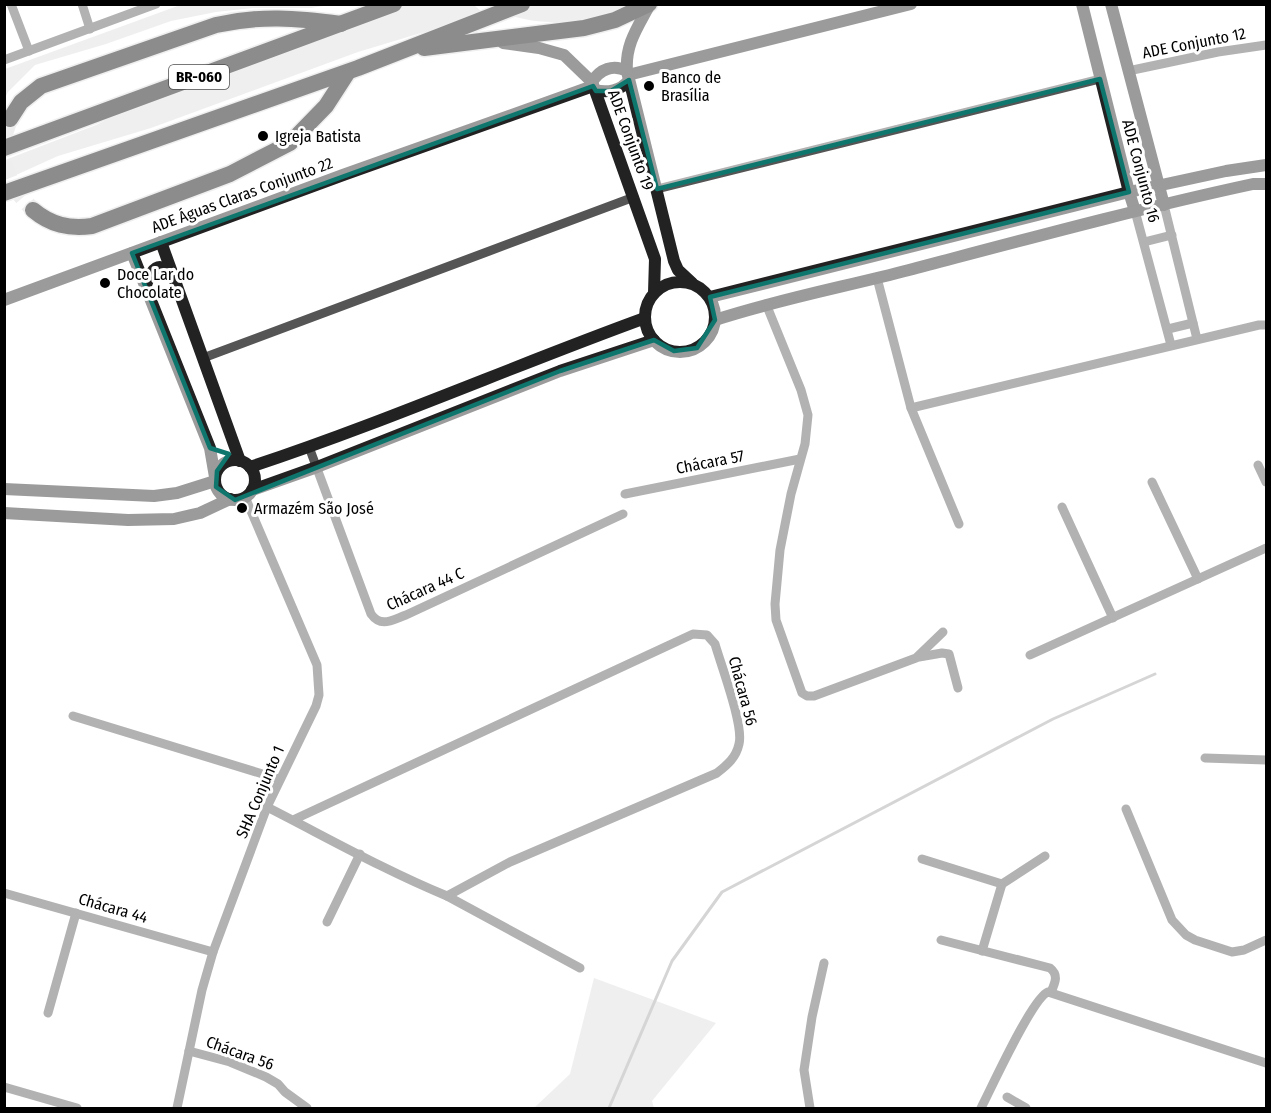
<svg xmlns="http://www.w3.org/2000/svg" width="1271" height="1113" viewBox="0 0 1271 1113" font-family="'Fira Sans Condensed',sans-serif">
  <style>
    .green { fill: #dcdcdc }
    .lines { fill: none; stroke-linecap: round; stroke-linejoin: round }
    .stream { stroke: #a3a3a3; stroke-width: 3 }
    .highway-tunnel { stroke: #d9d9d9; stroke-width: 16; stroke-dasharray: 16 8; stroke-linecap: butt }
    .highway-casing { stroke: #dbdbdb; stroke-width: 19 }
    .street { stroke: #555; stroke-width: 9 }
    .secondary { stroke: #222; stroke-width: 12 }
    .highway { stroke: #000; stroke-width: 16 }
    .marked { fill: none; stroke: #0f766e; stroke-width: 4.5; stroke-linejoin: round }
    .poi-dot { fill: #000; stroke: #fff; stroke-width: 2 }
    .labels { text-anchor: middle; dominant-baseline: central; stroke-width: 6; stroke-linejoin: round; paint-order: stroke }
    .shield { fill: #fff; stroke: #4c4c4c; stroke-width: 1.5 }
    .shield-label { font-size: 15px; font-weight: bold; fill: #000 }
    .street-label { font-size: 16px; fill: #000; stroke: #fff }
    .poi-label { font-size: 16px; fill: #000; stroke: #fff; text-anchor: start }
  </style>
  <rect width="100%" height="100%" fill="#fff"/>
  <g class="green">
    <polygon points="183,4 329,5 311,8 253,8 216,12 171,21 106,44 35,65 8,92 5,98 5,69"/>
    <polygon points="405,5 474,5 489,18 421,33 358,52 151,128 58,156 5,180 5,160 96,125 156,96"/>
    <path d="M 490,5 L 630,5 C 622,9 613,15 605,17 C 571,25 518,26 490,5 Z"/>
    <polygon points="594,978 716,1023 652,1101 654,1108 534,1108 570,1074"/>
  </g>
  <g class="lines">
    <polyline class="stream" points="609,1108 672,961 722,892 1053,719 1155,674"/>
    <g class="highway-tunnel">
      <polyline points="4,137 10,119"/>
      <polyline points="4,163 13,187 33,210"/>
    </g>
    <g class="highway-casing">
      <g id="highway">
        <polyline points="424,48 584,28 615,20 649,4"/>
        <path d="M 10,119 L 21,102 L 41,86 L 216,25 C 260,15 297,18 341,24"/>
        <polyline points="4,148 394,4"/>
        <polyline points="4,193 358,68 522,4"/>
        <path d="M 33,210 C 51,225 69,229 92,226 L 230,174 L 290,143 L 326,106 L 348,72"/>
      </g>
    </g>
    <g class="street">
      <polyline points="11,4 29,51"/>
      <polyline points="82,4 90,29"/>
      <polyline points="4,60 156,4"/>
      <polyline points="1128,71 1218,52 1266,45"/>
      <polyline points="657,189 1100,79"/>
      <polyline points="1164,205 1197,339"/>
      <polyline points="1135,211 1171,345"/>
      <polyline points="1144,242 1172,235"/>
      <polyline points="877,278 911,408 1259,325 1266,325"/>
      <polyline points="766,304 801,390 808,415 805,444 791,494 780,550 775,604 776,620 802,693 807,696 814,696 916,658 943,632"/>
      <polyline points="1168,329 1193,323"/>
      <polyline points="203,358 634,197"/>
      <polyline points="911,408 959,524"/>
      <path d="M 309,447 L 371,614 C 381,628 392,620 406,615 L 623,514"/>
      <polyline points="1258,465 1266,482"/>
      <polyline points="1152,482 1198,579"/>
      <polyline points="625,494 800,459"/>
      <polyline points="1062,507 1113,618"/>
      <polyline points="1030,655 1266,548"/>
      <polyline points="919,657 942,653 949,654 958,688"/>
      <polyline points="73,716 279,779"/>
      <polyline points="1205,758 1266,760"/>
      <path d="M 267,807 C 326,837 386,871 447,896 L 510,862 L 717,773 C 727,765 736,758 739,744 C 744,726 721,665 715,644 L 707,635 L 693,634 L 293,820"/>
      <polyline points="1126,809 1172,920 1186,935 1195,940 1232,952 1244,950 1266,940"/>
      <polyline points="922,859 1002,884 982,951"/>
      <polyline points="1002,884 1045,856"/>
      <polyline points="4,893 213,952"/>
      <polyline points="447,896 580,968"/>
      <polyline points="327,922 360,854"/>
      <path d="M 941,940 L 1050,968 C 1059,975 1055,983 1051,992"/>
      <polyline points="48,1013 76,913"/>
      <polyline points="189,1051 230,1062 266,1077 278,1084 285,1092 307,1108"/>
      <polyline points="4,1087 77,1108"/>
      <polyline points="1007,1097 1026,1108"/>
      <polyline points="177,1108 202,990 213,952 267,807 316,706 319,695 317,665 245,497"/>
      <polyline points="810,1108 804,1070 812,1017 824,963"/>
      <path d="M 981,1108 C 991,1089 1032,998 1048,992 L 1266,1063"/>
    </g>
    <g class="secondary">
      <path d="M 650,4 C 638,27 625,44 627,71 L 674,261 L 678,270 L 692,283"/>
      <polyline points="1082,4 1129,192 1135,211"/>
      <polyline points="1111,4 1164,205"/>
      <polyline points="503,43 539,48 564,55 592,82 655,259 654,293"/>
      <polyline points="628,75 911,4"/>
      <path d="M 592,82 C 600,69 613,64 627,71"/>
      <path d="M 595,90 C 607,93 621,91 629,80"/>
      <polyline points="161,242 240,461"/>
      <polyline points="132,253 210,448 215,477"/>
      <circle cx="680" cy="317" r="35"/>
      <path d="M 146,285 C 151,270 159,258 172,277"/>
      <polyline points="710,297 1129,192 1226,171 1266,165"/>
      <polyline points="4,300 343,175 593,86"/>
      <path d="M 715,320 C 779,299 844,287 909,270 C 1023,240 1137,209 1253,184 L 1266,184"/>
      <circle cx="235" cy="480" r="20"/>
      <path d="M 250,467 C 383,423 513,366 645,318"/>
      <polyline points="4,489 154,496 177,493 215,481"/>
      <polyline points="252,490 317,467 560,371 654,340"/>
      <polyline points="4,513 128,520 174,519 200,513 230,499"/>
    </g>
    <use href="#highway" class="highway"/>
  </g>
  <path d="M0 0H1271V1113H0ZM 1100,79 L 1129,192 L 710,297 L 715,320 L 697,348 L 674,351 L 654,340 L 560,371 L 235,500 L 216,487 L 217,471 L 229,454 L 210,448 L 132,253 L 593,86 L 596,91 L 611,91 L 629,80 L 657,189 Z" fill="#fff" fill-opacity=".55" fill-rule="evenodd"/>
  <path class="marked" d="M 1100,79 L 1129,192 L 710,297 L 715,320 L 697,348 L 674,351 L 654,340 L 560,371 L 235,500 L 216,487 L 217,471 L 229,454 L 210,448 L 132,253 L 593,86 L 596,91 L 611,91 L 629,80 L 657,189 Z"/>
  <g class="poi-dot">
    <circle cx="649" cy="86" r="6"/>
    <circle cx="263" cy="136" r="6"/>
    <circle cx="105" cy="283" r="6"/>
    <circle cx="242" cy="508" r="6"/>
  </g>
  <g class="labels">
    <rect class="shield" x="169" y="65" width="60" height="24" rx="4.5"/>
    <g class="shield-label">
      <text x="199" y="77">BR-060</text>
    </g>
    <g class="street-label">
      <text transform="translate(1194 43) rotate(-11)">ADE Conjunto 12</text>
      <text transform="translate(631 140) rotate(70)">ADE Conjunto 19</text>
      <text transform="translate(1141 171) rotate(75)">ADE Conjunto 16</text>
      <text transform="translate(242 195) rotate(-20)">ADE Águas Claras Conjunto 22</text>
      <text transform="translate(710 462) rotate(-11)">Chácara 57</text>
      <text transform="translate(425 589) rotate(-24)">Chácara 44 C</text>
      <text transform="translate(743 691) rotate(75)">Chácara 56</text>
      <text transform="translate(260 792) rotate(-67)">SHA Conjunto 1</text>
      <text transform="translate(113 908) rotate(16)">Chácara 44</text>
      <text transform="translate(240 1053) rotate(20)">Chácara 56</text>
    </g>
    <g class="poi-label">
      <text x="661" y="77">Banco de<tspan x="661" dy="18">Brasília</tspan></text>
      <text x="275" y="136">Igreja Batista</text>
      <text x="117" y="274">Doce Lar do<tspan x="117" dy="18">Chocolate</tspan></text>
      <text x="254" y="508">Armazém São José</text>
    </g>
  </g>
  <rect width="1271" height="1113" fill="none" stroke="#000000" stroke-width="12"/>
</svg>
